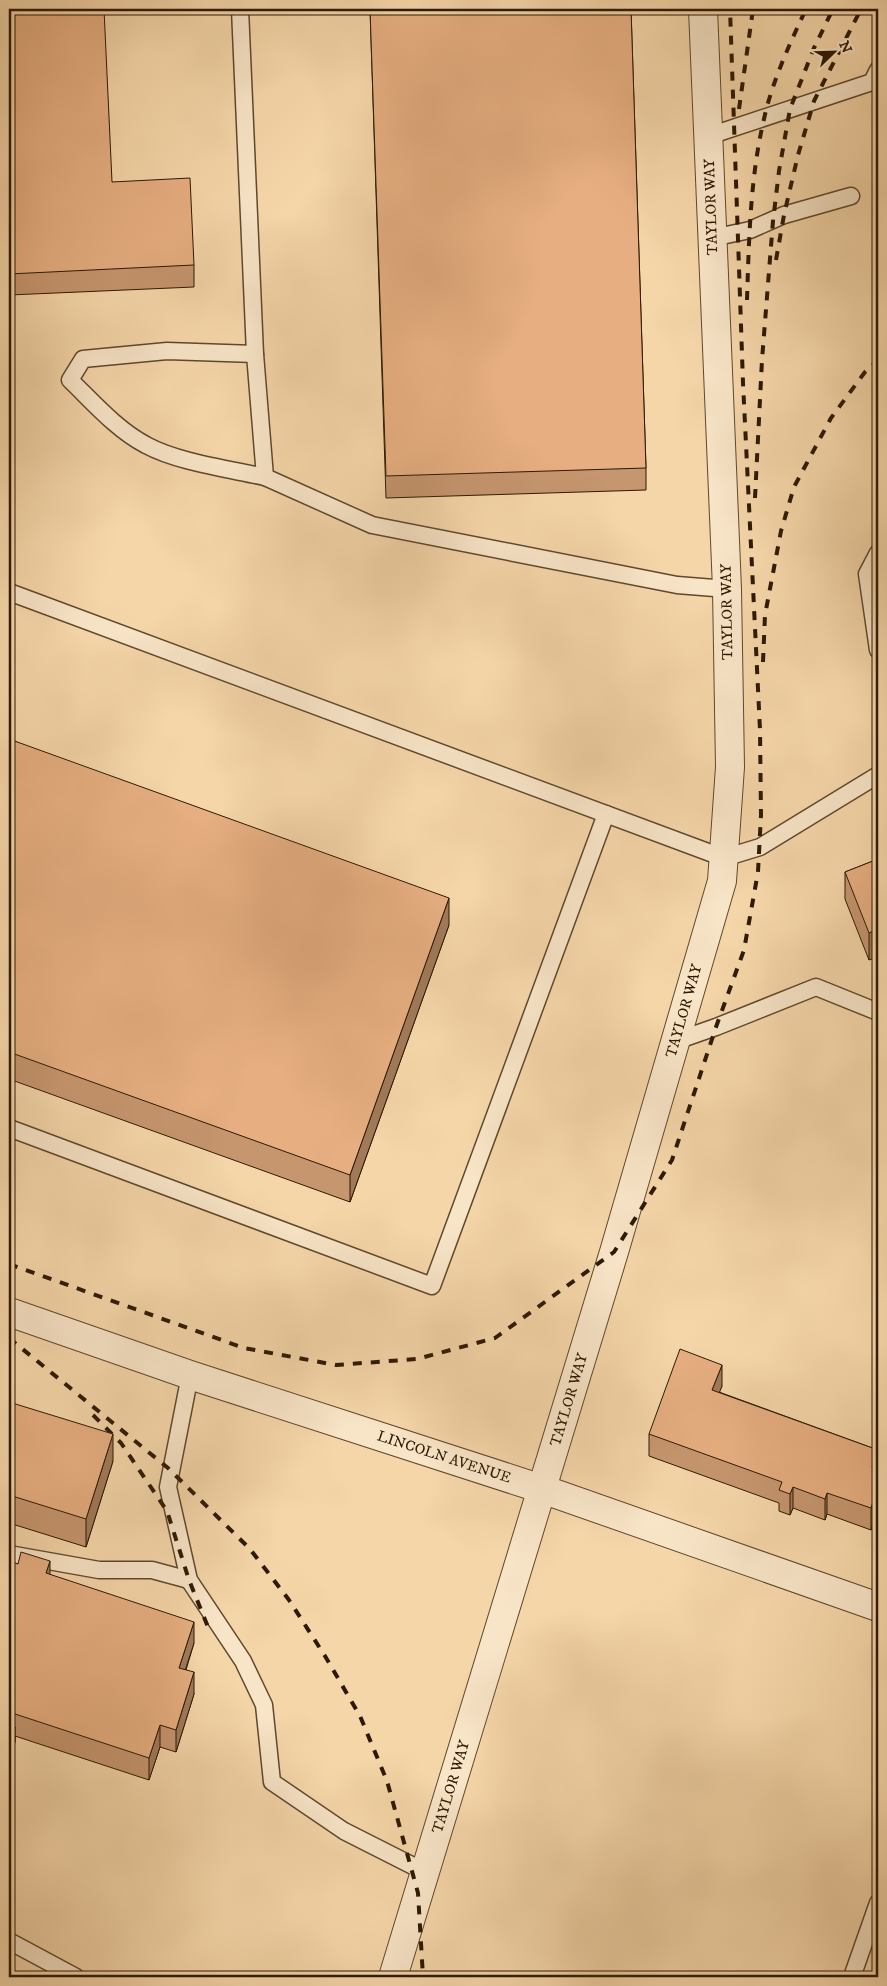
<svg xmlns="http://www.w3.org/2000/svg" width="887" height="1986" viewBox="0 0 887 1986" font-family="'IM FELL DW Pica',serif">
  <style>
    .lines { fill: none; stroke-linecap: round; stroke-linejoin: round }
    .service-casing { stroke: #5f482c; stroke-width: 19 }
    .minor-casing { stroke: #5f482c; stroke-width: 30 }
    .tertiary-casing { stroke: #5f482c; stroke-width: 30 }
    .service { stroke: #f8e4c7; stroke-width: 16 }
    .minor { stroke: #f8e4c7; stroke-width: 28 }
    .tertiary { stroke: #f8e4c7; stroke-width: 28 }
    .rail { stroke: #2d1903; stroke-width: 4; stroke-dasharray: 9 9; stroke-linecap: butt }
    .wall { fill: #c6966f; stroke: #2d1903 }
    .shaded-wall { fill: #a17a5a; stroke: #2d1903 }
    .building { fill: #e6ae81; stroke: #2d1903 }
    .labels { text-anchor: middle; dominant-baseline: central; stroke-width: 5; stroke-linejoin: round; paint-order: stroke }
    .street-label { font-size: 15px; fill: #2d1903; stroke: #f8e4c7 }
  </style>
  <rect width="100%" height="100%" fill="#f5d6a9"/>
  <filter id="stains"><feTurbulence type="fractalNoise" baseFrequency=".004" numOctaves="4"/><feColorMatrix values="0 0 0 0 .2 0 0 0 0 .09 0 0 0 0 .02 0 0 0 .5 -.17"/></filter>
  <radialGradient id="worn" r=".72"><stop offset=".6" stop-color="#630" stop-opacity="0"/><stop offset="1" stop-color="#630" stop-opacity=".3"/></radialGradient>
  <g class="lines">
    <g class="service-casing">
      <g id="service">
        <polyline points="240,9 255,354 265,477 372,525 677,585 727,589"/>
        <polyline points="709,136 872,82 878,70"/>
        <polyline points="712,238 750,230 784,215 851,196"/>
        <path d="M 255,354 L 167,351 L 83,359 L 70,380 C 93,402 117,430 146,445 C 177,462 229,469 265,477"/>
        <polyline points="878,553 867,574 878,650"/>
        <polyline points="9,592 724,858 760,847 878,775"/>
        <polyline points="676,1041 716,1027 816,987 878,1012"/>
        <polyline points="9,1128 432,1286 606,814"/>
        <polyline points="190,1375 168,1487 189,1580 243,1661 264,1705 272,1782 344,1831 425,1872"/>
        <polyline points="9,1554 99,1570 152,1570 189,1580"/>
        <polyline points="9,1941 76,1977"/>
        <polyline points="852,1977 878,1903"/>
      </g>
    </g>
    <g class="minor-casing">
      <polyline id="minor" points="542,1489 878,1607"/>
    </g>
    <g class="tertiary-casing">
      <g id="tertiary">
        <polyline points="9,1312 190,1375 542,1489"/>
        <polyline points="393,1977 614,1252 722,881 730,767 727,589 703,9"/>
      </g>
    </g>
    <use href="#service" class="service"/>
    <use href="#minor" class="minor"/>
    <use href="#tertiary" class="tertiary"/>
    <g class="rail">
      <polyline points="739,109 753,9"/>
      <polyline points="776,260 784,215 798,155 814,101 861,9"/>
      <path d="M 747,300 C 749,240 750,178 764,119 C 772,82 790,43 806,9"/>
      <polyline points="755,498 762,360 773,221 779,171 790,109 814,48 833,9"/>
      <polyline points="763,662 765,615 781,531 794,487 831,418 865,372 878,360"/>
      <polyline points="9,1264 244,1348 336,1365 417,1359 495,1338 614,1252 672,1160 716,1027 744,950 758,872 761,815 760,730 743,383 730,9"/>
      <polyline points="9,1338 168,1468 250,1549 289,1600 325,1656 360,1716 387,1781 418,1893 423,1977"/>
      <polyline points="93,1415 121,1443 167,1511 189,1580 210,1632"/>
    </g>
  </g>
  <g class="wall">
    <polygon points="9,9 112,182 194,265 194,287 9,295"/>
    <polygon points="370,9 631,9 646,468 646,490 386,498"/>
    <polygon points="9,739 449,925 350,1202 9,1079"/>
    <polygon points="878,859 869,960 845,899 845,872"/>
    <polygon points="722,1386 719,1392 878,1450 878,1507 871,1530 827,1514 825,1520 793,1508 790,1515 779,1511 779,1503 649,1456 649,1434"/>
    <polygon points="9,1402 113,1461 86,1547 9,1523"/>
    <polygon points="9,1561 50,1575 194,1643 186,1670 194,1694 176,1752 160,1747 149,1780 15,1736 15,1742 9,1761"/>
  </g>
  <g class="shaded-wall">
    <polygon points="449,898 449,925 350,1202 350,1175"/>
    <polygon points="878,929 878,957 869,960 869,933"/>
    <polygon points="722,1365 722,1386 712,1411 712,1390"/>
    <polygon points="113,1434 113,1461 86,1547 86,1519"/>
    <polygon points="878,1450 878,1472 872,1467"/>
    <polygon points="878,1485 878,1507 871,1530 871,1508"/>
    <polygon points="793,1487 793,1508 790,1515 790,1494"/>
    <polygon points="827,1493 827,1514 825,1520 825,1499"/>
    <polygon points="50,1561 50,1583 46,1573"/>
    <polygon points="194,1622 194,1643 179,1689 179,1668"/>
    <polygon points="194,1672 194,1694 176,1752 176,1730"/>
    <polygon points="160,1725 160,1747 149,1780 149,1758"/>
    <polygon points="15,1727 15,1742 9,1761 9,1746"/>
  </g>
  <g class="building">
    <polygon points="9,9 104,9 112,182 190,178 194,265 9,274"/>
    <polygon points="370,9 631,9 646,468 386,476"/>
    <polygon points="9,739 449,898 350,1175 9,1052"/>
    <polygon points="878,859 878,929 869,933 845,872"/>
    <polygon points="680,1349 722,1365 712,1390 878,1450 872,1467 878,1470 878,1485 871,1508 827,1493 825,1499 793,1487 790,1494 779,1490 782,1482 649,1434"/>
    <polygon points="9,1402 113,1434 86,1519 9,1495"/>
    <polygon points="21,1552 50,1561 46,1573 194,1622 179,1668 194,1672 176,1730 160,1725 149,1758 9,1712 9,1561 18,1564"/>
    <polygon points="9,1725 15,1727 9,1746"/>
  </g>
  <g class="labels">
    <g class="street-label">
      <text transform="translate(711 207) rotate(-92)">TAYLOR WAY</text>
      <text transform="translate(727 612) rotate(-91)">TAYLOR WAY</text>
      <text transform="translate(684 1011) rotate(-74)">TAYLOR WAY</text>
      <text transform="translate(569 1400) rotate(-73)">TAYLOR WAY</text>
      <text transform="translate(444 1457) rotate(18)">LINCOLN AVENUE</text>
      <text transform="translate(451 1787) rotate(-73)">TAYLOR WAY</text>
    </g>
  </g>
  <rect width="887" height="1986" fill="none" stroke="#f5d6a9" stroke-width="30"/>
  <rect x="10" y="10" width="867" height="1966" fill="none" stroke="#2d1903" stroke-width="2.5"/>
  <rect x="15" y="15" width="857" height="1956" fill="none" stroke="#2d1903"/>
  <g transform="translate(834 52) rotate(67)" stroke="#f8e4c7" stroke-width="4" paint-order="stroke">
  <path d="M0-4L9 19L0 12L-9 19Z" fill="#2d1903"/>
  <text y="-8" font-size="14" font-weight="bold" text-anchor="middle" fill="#2d1903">N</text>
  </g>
  <rect width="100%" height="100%" filter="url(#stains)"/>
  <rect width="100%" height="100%" fill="url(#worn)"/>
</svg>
